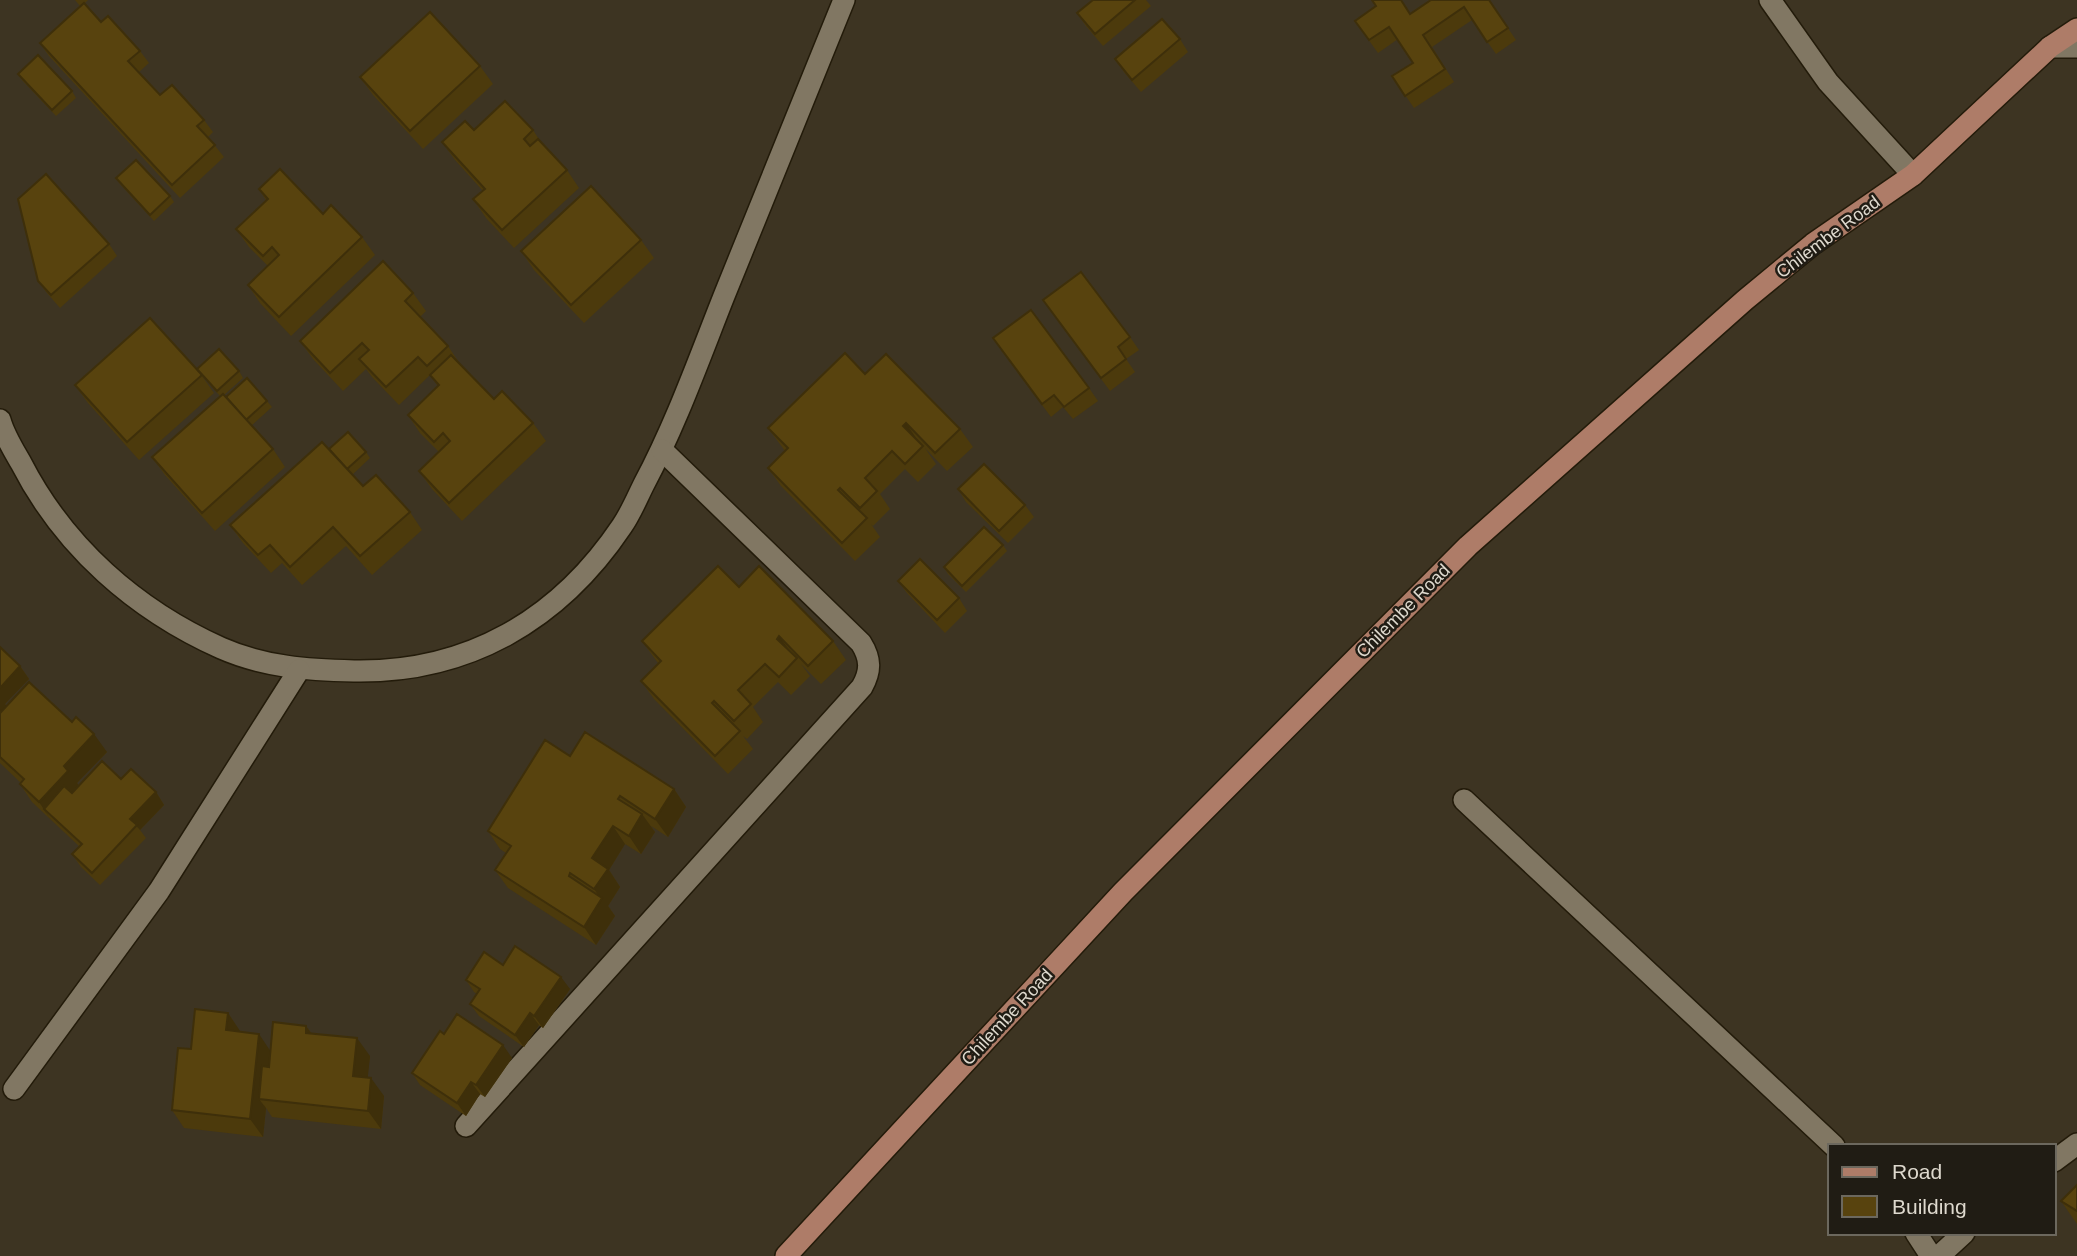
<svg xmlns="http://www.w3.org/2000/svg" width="2077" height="1256" viewBox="0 0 2077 1256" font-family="Helvetica,sans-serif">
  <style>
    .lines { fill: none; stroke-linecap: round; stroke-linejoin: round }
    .minor-casing { stroke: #231b0a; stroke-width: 24 }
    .major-casing { stroke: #231b0a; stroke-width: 24 }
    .minor { stroke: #817763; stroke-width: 21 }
    .major { stroke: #ae7c68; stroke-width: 21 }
    .wall { fill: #4c3a0c }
    .shaded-wall { fill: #3e2f0a }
    .building { fill: #58430e; stroke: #3e2f0a; stroke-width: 2 }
    .labels { text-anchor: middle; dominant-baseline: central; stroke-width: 5; stroke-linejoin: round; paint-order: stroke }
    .street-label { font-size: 18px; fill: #ded9ce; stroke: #201c14 }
  </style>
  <rect width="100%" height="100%" fill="#3d3422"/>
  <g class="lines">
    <g class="minor-casing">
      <g id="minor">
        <polyline points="1770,0 1828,82 1913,175"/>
        <polyline points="2050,47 2077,47"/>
        <path d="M 0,420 C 4,435 13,449 21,463 C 64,547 136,610 221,648 C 264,667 308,670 354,671 C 468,673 559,620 622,526 C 631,513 637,498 644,484 C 676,424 699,359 724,296 C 764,198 804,99 844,0"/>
        <polyline points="1464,800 1834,1146"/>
        <polyline points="14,1089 159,891 299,670"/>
        <path d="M 466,1126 L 862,687 C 871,671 871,659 861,643 L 662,450"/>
        <polyline points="2054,1161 2077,1144"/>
        <polyline points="1916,1233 1931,1256"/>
        <polyline points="1939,1256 1964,1233"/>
      </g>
    </g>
    <g class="major-casing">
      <polyline id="major" points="786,1256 1123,892 1468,546 1745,300 1813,244 1913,175 2050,47 2077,29"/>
    </g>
    <use href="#minor" class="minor"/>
    <use href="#major" class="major"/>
  </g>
  <g class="wall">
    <polygon points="75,0 88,0 84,4 101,22 140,51 149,63 139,72 160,95 204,120 213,132 208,137 224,157 180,198 49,56 40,43 80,6"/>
    <polygon points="1093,0 1146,0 1151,6 1103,46 1086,26 1077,13"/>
    <polygon points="1489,0 1516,40 1496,54 1472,20 1432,47 1454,82 1414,108 1392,76 1413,63 1398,39 1378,53 1355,21 1376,6 1410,14"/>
    <polygon points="1180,39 1188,52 1141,92 1124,72 1115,59"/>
    <polygon points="480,66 493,84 423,149 373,95 360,77"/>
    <polygon points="18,74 72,91 76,98 56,116 22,80"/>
    <polygon points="474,130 533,130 540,141 567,170 579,188 514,248 486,218 473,199 483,191 455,160 442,142"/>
    <polygon points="116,178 170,196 174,202 154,221 120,184"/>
    <polygon points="259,189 323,214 362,237 375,255 291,336 260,303 248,285 268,266 249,247 236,229 266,200"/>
    <polygon points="641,240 654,258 584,323 534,270 521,251"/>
    <polygon points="109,244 117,256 60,308 47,293 38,281"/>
    <polygon points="413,293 426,311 420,317 448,346 460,364 494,399 533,423 546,441 462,521 432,489 419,471 439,452 420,433 408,415 438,386 430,375 399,405 372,377 366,369 343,391 313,359 300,341"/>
    <polygon points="1043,300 1130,337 1139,350 1126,359 1135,372 1110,391"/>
    <polygon points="1001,350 1089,388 1098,401 1073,419 1063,407 1051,417"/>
    <polygon points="239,371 243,378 224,395 226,397 267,401 272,407 251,426 273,449 285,467 215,531 165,475 152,457 220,396 202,376 214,393 139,460 88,403 75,385"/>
    <polygon points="865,374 960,429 973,447 947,471 925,448 936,464 918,482 905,469 880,494 890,509 873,526 871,524 880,537 855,561 781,486 768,468 785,451 768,428"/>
    <polygon points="329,449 366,452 370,458 352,475 363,486 410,512 422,530 372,575 346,546 302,585 282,563 271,573 243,543 230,525"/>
    <polygon points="958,489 1025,505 1034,517 1008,543 966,502"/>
    <polygon points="1003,545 1007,551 966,592 948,574 944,567"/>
    <polygon points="898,581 959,598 967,611 945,633 907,593"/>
    <polygon points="739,587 833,641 846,660 821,684 801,664 810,676 791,695 778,682 753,707 763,722 747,739 743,736 753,749 728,774 654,699 641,681 658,663 642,641"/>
    <polygon points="0,647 20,666 29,679 5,704 6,706 72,722 107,752 77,783 79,786 121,779 156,792 164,805 140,830 146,838 100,885 81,867 72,854 80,847 32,802 20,784 21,783 0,763"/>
    <polygon points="570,756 674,789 686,807 668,837 651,826 655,832 641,854 625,844 609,870 620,887 608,906 615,916 596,945 508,888 495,870 506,853 500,849 488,831"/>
    <polygon points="503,965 570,989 543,1028 539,1025 524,1047 479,1016 470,1004 477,994 474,992 466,980"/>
    <polygon points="228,1013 240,1032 270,1051 306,1026 312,1034 370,1056 367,1078 384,1096 381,1129 272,1117 266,1108 263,1137 184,1128 172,1110 191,1049"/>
    <polygon points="444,1034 512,1058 485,1097 480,1094 466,1116 420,1085 412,1073"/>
    <polygon points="2077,1185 2077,1224 2061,1201"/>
  </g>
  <g class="shaded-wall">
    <polygon points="906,423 918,441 903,426"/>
    <polygon points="779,636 792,654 777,639"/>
    <polygon points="20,666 29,679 5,704 10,711 0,722 0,688"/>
    <polygon points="94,734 107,752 77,783 81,789 44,809 51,820 39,802 64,766"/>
    <polygon points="674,789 686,807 668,837 655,819"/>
    <polygon points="156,792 164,805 140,830 130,819"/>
    <polygon points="642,814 655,832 641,854 629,836"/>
    <polygon points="613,826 625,844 609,870 620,887 608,906 615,916 596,945 584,927 601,899 594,889 592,858"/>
    <polygon points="561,977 570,989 543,1028 534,1016"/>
    <polygon points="228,1013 240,1031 238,1049 226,1030"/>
    <polygon points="530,1013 539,1025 524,1047 515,1035"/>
    <polygon points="306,1026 319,1044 306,1033"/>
    <polygon points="259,1034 271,1052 267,1100 259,1099 266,1108 263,1137 250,1119"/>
    <polygon points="357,1038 370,1056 366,1094 353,1076"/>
    <polygon points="503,1045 512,1058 485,1097 476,1085"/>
    <polygon points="371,1078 384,1096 381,1129 368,1111"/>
    <polygon points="471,1082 480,1094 466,1116 457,1103"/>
  </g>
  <g class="building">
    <polygon points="1093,0 1135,0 1095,34 1077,13"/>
    <polygon points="1372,0 1401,0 1410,14 1431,0 1489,0 1508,28 1487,42 1464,7 1423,35 1445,69 1405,96 1392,76 1413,63 1389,27 1369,40 1355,21 1376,6"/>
    <polygon points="84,3 101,22 108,16 140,51 128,61 160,95 172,85 204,120 197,126 215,145 172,185 40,43"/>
    <polygon points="430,12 480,66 410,131 360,77"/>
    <polygon points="1162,19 1180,39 1132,80 1115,59"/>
    <polygon points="38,55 72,91 52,110 18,74"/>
    <polygon points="505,101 533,130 524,139 530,146 538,139 567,170 502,230 473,199 485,189 442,142 465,121 474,130"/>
    <polygon points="136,160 170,196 150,215 116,178"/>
    <polygon points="280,169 323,214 331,205 362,237 279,317 248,285 279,255 272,247 263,256 236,229 268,199 259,189"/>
    <polygon points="46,174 109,244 51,295 38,281 18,199"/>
    <polygon points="591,186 641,240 571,305 521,251"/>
    <polygon points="383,261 413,293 405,301 448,346 427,366 418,357 386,387 359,359 369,350 362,343 330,373 300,341"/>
    <polygon points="1081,272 1130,337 1118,347 1126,359 1101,378 1043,300"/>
    <polygon points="1031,310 1089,388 1064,407 1054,395 1042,404 993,338"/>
    <polygon points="150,318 202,375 127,442 75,385"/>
    <polygon points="219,349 239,371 217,391 197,369"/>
    <polygon points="845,353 865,374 886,354 960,429 935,453 906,423 903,426 923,446 905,464 892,451 865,478 877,491 860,508 840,488 838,490 867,518 842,543 768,468 788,448 768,428"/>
    <polygon points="451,355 494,399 502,391 533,423 449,503 419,471 450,441 443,433 434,442 408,415 439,385 430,375"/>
    <polygon points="247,378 267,401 246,420 226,397"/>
    <polygon points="223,394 273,449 202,513 152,457"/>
    <polygon points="348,432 366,452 347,469 329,449"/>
    <polygon points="322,442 363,486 376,475 410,512 360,556 333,527 290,567 270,545 258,555 230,525"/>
    <polygon points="984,464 1025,505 999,531 958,489"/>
    <polygon points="984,527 1003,545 962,586 944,567"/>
    <polygon points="920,559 959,598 937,620 898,581"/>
    <polygon points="718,566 739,587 759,566 833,641 808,666 779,636 777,639 797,658 779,677 765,664 738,690 751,704 734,721 714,701 712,703 740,731 715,756 641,681 661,661 642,641"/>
    <polygon points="0,647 20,666 0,688"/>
    <polygon points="29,682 72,722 76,717 94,734 64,766 68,771 39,802 20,784 24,779 0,757 0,711 1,712"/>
    <polygon points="585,732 674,789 655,819 620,796 618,799 642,814 629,836 613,826 592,858 608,869 594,889 570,873 569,876 602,898 584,927 495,870 511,846 488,831 545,740 570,756"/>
    <polygon points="102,761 121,779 131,769 156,792 130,819 137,825 92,873 72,854 82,844 44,809 64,786 72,793"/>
    <polygon points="515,946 561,977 534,1016 530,1013 515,1035 470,1004 480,989 466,980 484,952 503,965"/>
    <polygon points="195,1009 228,1013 226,1030 259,1034 250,1119 172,1110 178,1048 191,1049"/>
    <polygon points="457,1014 503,1045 476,1085 471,1082 457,1103 412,1073 440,1031 444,1034"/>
    <polygon points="273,1022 306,1026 306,1033 357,1038 353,1076 371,1078 368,1111 259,1099 262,1066 269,1067"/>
    <polygon points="2077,1185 2077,1211 2061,1201"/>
  </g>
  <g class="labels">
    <g class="street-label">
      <text transform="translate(1828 237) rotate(-37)">Chilembe Road</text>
      <text transform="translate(1403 611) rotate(-45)">Chilembe Road</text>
      <text transform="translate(1007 1017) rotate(-47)">Chilembe Road</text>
    </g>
  </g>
  <rect x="1828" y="1144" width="228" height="91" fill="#201c14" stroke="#6c685e" stroke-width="2"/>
  <rect x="1842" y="1167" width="35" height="10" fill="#ae7c68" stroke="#6c685e" stroke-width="2"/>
  <text x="1892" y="1179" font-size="21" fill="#ded9ce">Road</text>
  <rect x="1842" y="1196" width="35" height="21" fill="#58430e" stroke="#6c685e" stroke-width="2"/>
  <text x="1892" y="1214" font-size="21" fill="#ded9ce">Building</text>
</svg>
